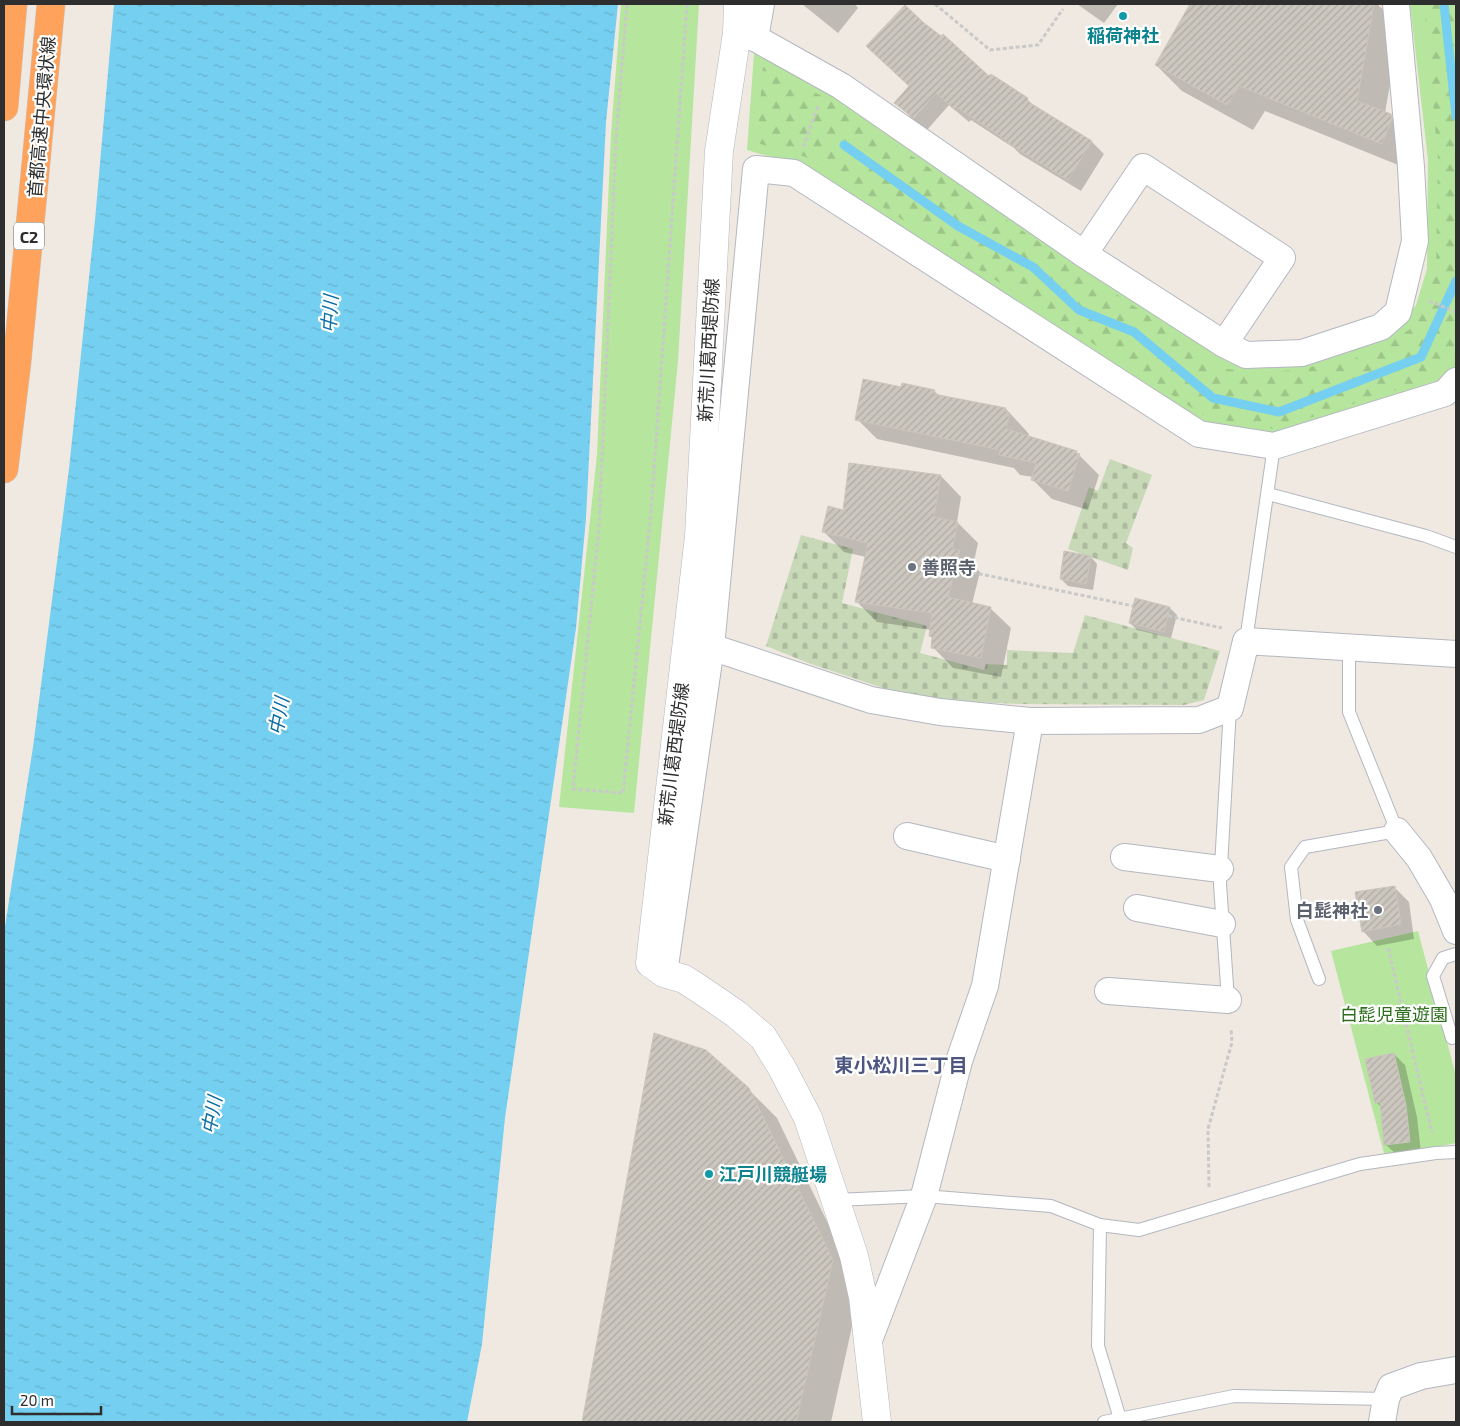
<svg xmlns="http://www.w3.org/2000/svg" width="1460" height="1426" viewBox="0 0 1460 1426" font-family="'Exo 2','Noto Sans JP',sans-serif">
  <style>
    .grass { fill: #b6e59e }
    .forest { fill: url(#forest-firs) }
    .cemetery { fill: url(#cemetery-stones) }
    .water { fill: url(#water-ripples) }
    .shadow { fill: #0003 }
    .lines { fill: none; stroke-linecap: round; stroke-linejoin: round }
    .stream { stroke: #75cff0; stroke-width: 9 }
    .building { fill: url(#building-hatch); stroke: #cbc5ba }
    .lane-casing { stroke: #b4b7c1; stroke-width: 14 }
    .street-casing { stroke: #b4b7c1; stroke-width: 28 }
    .secondary-casing { stroke: #b4b7c1; stroke-width: 29 }
    .highway-casing { stroke: #c9c9c9; stroke-width: 29 }
    .path { stroke: #c9c9c9; stroke-width: 3; stroke-dasharray: 4 2.5; stroke-linecap: butt }
    .lane { stroke: #fff; stroke-width: 12 }
    .street { stroke: #fff; stroke-width: 26 }
    .secondary { stroke: #fff; stroke-width: 28 }
    .highway { stroke: #ffa35c; stroke-width: 28 }
    .culture-dot { fill: #0f9aa8; stroke: #fff; stroke-width: 2 }
    .worship-dot { fill: #6b7280; stroke: #fff; stroke-width: 2 }
    .labels { text-anchor: middle; dominant-baseline: central; stroke-width: 4.5; stroke-linejoin: round; paint-order: stroke }
    .shield { fill: #fff; stroke: #6d6d6d; stroke-width: 1 }
    .shield-label { font-size: 16px; font-weight: bold; fill: #2e2e2e }
    .culture-label { font-size: 18px; font-weight: bold; fill: #0d838f; stroke: #fff }
    .street-label { font-size: 18px; fill: #2e2e2e; stroke: #fff }
    .worship-label { font-size: 18px; font-weight: bold; fill: #5b616d; stroke: #fff; text-anchor: start }
    .park-label { font-size: 18px; fill: #2c6e1b; stroke: #fff }
    .water-label { font-size: 19px; font-style: italic; fill: #0d6fa3; stroke: #fff }
    .neighbourhood-label { font-size: 19px; font-weight: bold; fill: #4d5680; stroke: #fff }
  </style>
  <defs>
    <pattern id="forest-firs" width="22" height="20" patternUnits="userSpaceOnUse" patternTransform="scale(1.25)"><rect width="22" height="20" fill="#b6e59e"/><path d="M5 1l3.5 6h-7zM16 11l3.5 6h-7z" fill="#9dc588"/></pattern>
    <pattern id="cemetery-stones" width="16" height="16" patternUnits="userSpaceOnUse" patternTransform="scale(1.25)"><rect width="16" height="16" fill="#c8d9b8"/><path d="M2 7V4a2 2 0 0 1 4 0v3zM10 15v-3a2 2 0 0 1 4 0v3z" fill="#acbb9e"/></pattern>
    <pattern id="water-ripples" width="26" height="14" patternUnits="userSpaceOnUse" patternTransform="scale(1.25)"><rect width="26" height="14" fill="#75cff0"/><path d="M2 4q2-2 4 0t4 0M15 11q2-2 4 0t4 0" fill="none" stroke="#66b2ce"/></pattern>
    <pattern id="building-hatch" width="6" height="6" patternUnits="userSpaceOnUse" patternTransform="scale(1.25)"><rect width="6" height="6" fill="#cbc7bf"/><path d="M-1 1l2-2M0 6l6-6M5 7l2-2" fill="none" stroke="#afaba4"/></pattern>
  </defs>
  <rect width="100%" height="100%" fill="#efe9e1"/>
  <g class="grass">
    <polygon points="621,4 699,4 678,361 634,813 559,807 597,455 611,134"/>
    <polygon points="1410,4 1456,4 1456,371 1439,387 1275,439 1202,427 802,166 747,150 754,53 826,86 1230,358 1401,324 1416,305 1427,269 1428,160"/>
    <polygon points="1418,931 1456,1076 1456,1143 1385,1157 1331,951"/>
  </g>
  <polygon class="forest" points="1424,4 1456,4 1456,353 1448,366 1434,378 1275,429 1206,417 806,157 757,143 763,67 826,98 1227,369 1264,374 1350,361 1409,330 1424,311 1436,271 1438,159"/>
  <g class="cemetery">
    <polygon points="1110,459 1152,475 1126,543 1133,548 1128,570 1068,549 1089,487 1098,491"/>
    <polygon points="801,535 853,549 842,603 927,626 920,653 984,670 986,664 1007,665 1007,650 1073,653 1085,615 1220,651 1204,700 1184,705 1019,704 957,701 892,691 811,664 766,646"/>
  </g>
  <polygon class="water" points="114,4 618,4 606,122 586,518 576,628 505,1118 482,1344 467,1422 4,1422 4,933 33,747 69,469 95,220"/>
  <g class="shadow">
    <polygon points="802,4 855,4 858,8 838,33"/>
    <polygon points="1077,4 1118,4 1104,23"/>
    <polygon points="1192,4 1377,4 1400,26 1385,113 1390,116 1417,142 1408,169 1265,111 1253,130 1182,91 1156,65"/>
    <polygon points="923,24 990,78 1027,99 1036,108 1092,142 1104,154 1081,191 1020,154 1014,148 971,120 969,122 949,105 927,130 916,122 896,103 910,87"/>
    <polygon points="902,389 934,391 940,396 1006,409 1029,434 1028,437 1076,452 1099,475 1088,510 1052,499 1032,479 1033,477 1020,475 1014,468 877,439 857,419"/>
    <polygon points="850,464 941,476 961,497 957,522 978,543 973,566 980,572 972,604 990,608 1011,628 1001,677 953,668 933,647 934,639 930,636 931,630 877,622 856,601 866,557 844,552 823,531 844,511"/>
    <polygon points="1091,557 1097,564 1093,590 1068,586 1061,579"/>
    <polygon points="1170,608 1177,615 1171,638 1137,630 1130,623"/>
    <polygon points="1394,887 1409,902 1414,939 1377,946 1363,931"/>
    <polygon points="655,1034 748,1089 777,1118 860,1290 831,1422 584,1422"/>
    <polygon points="1394,1054 1405,1065 1417,1117 1421,1153 1397,1155 1385,1144 1382,1108 1376,1102"/>
  </g>
  <g class="lines">
    <g class="stream">
      <polyline points="1444,4 1456,116"/>
      <polyline points="844,145 958,226 1033,267 1079,310 1134,332 1213,398 1279,412 1421,357 1456,281"/>
    </g>
  </g>
  <g class="building">
    <polygon points="1190,4 1374,4 1357,101 1391,114 1392,119 1382,144 1239,86 1227,105 1155,65"/>
    <polygon points="905,5 924,23 941,36 943,34 989,76 991,74 1028,98 1027,101 1092,141 1068,180 1006,142 1007,141 958,108 956,111 936,93 914,118 894,103 909,86 866,46"/>
    <polygon points="863,379 901,387 902,383 935,390 934,394 1006,408 1005,411 1010,413 1006,429 1077,451 1076,453 1080,454 1068,491 1031,480 1036,463 999,455 1000,450 855,420"/>
    <polygon points="849,463 941,475 934,517 958,522 952,549 960,550 948,597 991,607 981,658 931,648 932,637 929,636 932,613 855,602 868,543 822,532 828,506 843,510"/>
    <polygon points="1064,551 1091,556 1086,584 1060,579"/>
    <polygon points="1135,598 1170,607 1164,632 1129,623"/>
    <polygon points="1395,886 1401,924 1362,932 1355,892"/>
    <polygon points="654,1033 706,1050 749,1088 833,1260 796,1422 582,1422"/>
    <polygon points="1394,1053 1406,1105 1410,1142 1384,1145 1380,1102 1375,1103 1365,1059"/>
  </g>
  <g class="lines">
    <g class="lane-casing">
      <g id="lane">
        <polyline points="1268,494 1426,536 1456,547"/>
        <polyline points="1246,641 1274,446"/>
        <polyline points="1319,979 1297,920 1291,867 1305,847 1397,831 1349,712 1349,648"/>
        <polyline points="1228,1000 1220,884 1230,708"/>
        <polyline points="1452,1038 1433,976 1443,958 1456,954"/>
        <polyline points="836,1200 924,1196 1051,1206 1100,1225 1139,1230 1360,1164 1436,1153 1456,1152"/>
        <polyline points="1100,1225 1098,1346 1121,1422"/>
        <polyline points="1104,1422 1234,1396 1386,1399"/>
      </g>
    </g>
    <g class="street-casing">
      <g id="street">
        <polyline points="737,33 755,38 841,86 1084,254 1224,344 1246,355 1302,353 1381,327 1398,312 1415,241 1411,167 1396,4"/>
        <polyline points="755,38 761,4"/>
        <polyline points="1084,254 1143,167 1282,258 1224,344"/>
        <polyline points="711,647 871,700 940,712 1030,721 1199,720 1230,708 1246,641 1456,654"/>
        <polyline points="1397,831 1419,858 1443,899 1456,931"/>
        <polyline points="907,836 1007,859"/>
        <polyline points="1124,857 1220,869"/>
        <polyline points="1137,908 1222,924"/>
        <polyline points="664,973 711,647 756,169 794,173 1199,434 1274,446 1445,393 1456,381"/>
        <polyline points="1108,991 1228,1000"/>
        <polyline points="869,1340 924,1196 959,1061 985,986 1030,721"/>
        <polyline points="1382,1422 1386,1399 1391,1387 1421,1376 1456,1370"/>
      </g>
    </g>
    <g class="secondary-casing">
      <polyline id="secondary" points="738,4 737,33 719,151 699,536 650,963 664,973 684,979 701,990 736,1014 763,1037 782,1068 808,1118 854,1256 863,1297 877,1422"/>
    </g>
    <g class="highway-casing">
      <g id="highway">
        <polyline points="4,107 13,4"/>
        <polyline points="4,469 17,362 51,4"/>
      </g>
    </g>
    <g class="path">
      <polyline points="627,4 616,139 599,528 573,789 623,793 651,512 687,4"/>
      <polyline points="935,4 990,50 1038,45 1063,9"/>
      <polyline points="803,147 818,106"/>
      <polyline points="1429,301 1456,312"/>
      <polyline points="966,571 1133,606"/>
      <polyline points="1168,616 1222,628"/>
      <polyline points="1388,948 1432,1133"/>
      <polyline points="1209,1187 1208,1129 1232,1042 1231,1028"/>
    </g>
    <use href="#lane" class="lane"/>
    <use href="#street" class="street"/>
    <use href="#secondary" class="secondary"/>
    <use href="#highway" class="highway"/>
  </g>
  <g class="culture-dot">
    <circle cx="1123" cy="16" r="5"/>
    <circle cx="709" cy="1174" r="5"/>
  </g>
  <g class="worship-dot">
    <circle cx="912" cy="567" r="5"/>
    <circle cx="1378" cy="910" r="5"/>
  </g>
  <g class="labels">
    <rect class="shield" x="14" y="222.5" width="30" height="27" rx="4"/>
    <g class="shield-label">
      <text x="29" y="236">C2</text>
    </g>
    <g class="culture-label">
      <text x="1123" y="35">稲荷神社</text>
      <text x="719" y="1174" text-anchor="start">江戸川競艇場</text>
    </g>
    <g class="street-label">
      <text transform="translate(41 117) rotate(-85)">首都高速中央環状線</text>
      <text transform="translate(708 350) rotate(-87)">新荒川葛西堤防線</text>
      <text transform="translate(673 754) rotate(-83)">新荒川葛西堤防線</text>
    </g>
    <g class="worship-label">
      <text x="922" y="567">善照寺</text>
      <text x="1368" y="910" text-anchor="end">白髭神社</text>
    </g>
    <g class="park-label">
      <text x="1394" y="1014">白髭児童遊園</text>
    </g>
    <g class="water-label">
      <text transform="translate(329 314) rotate(-86)">中川</text>
      <text transform="translate(278 716) rotate(-80)">中川</text>
      <text transform="translate(211 1115) rotate(-80)">中川</text>
    </g>
    <g class="neighbourhood-label">
      <text x="901" y="1064">東小松川三丁目</text>
    </g>
  </g>
  <rect width="1460" height="1426" fill="none" stroke="#2e2e2e" stroke-width="10"/>
  <path d="M12 1406v8h89v-8" fill="none" stroke="#2e2e2e" stroke-width="2.5"/>
  <text x="20" y="1406" font-size="15" fill="#2e2e2e" stroke="#ffffff" stroke-width="4" paint-order="stroke">20 m</text>
</svg>
